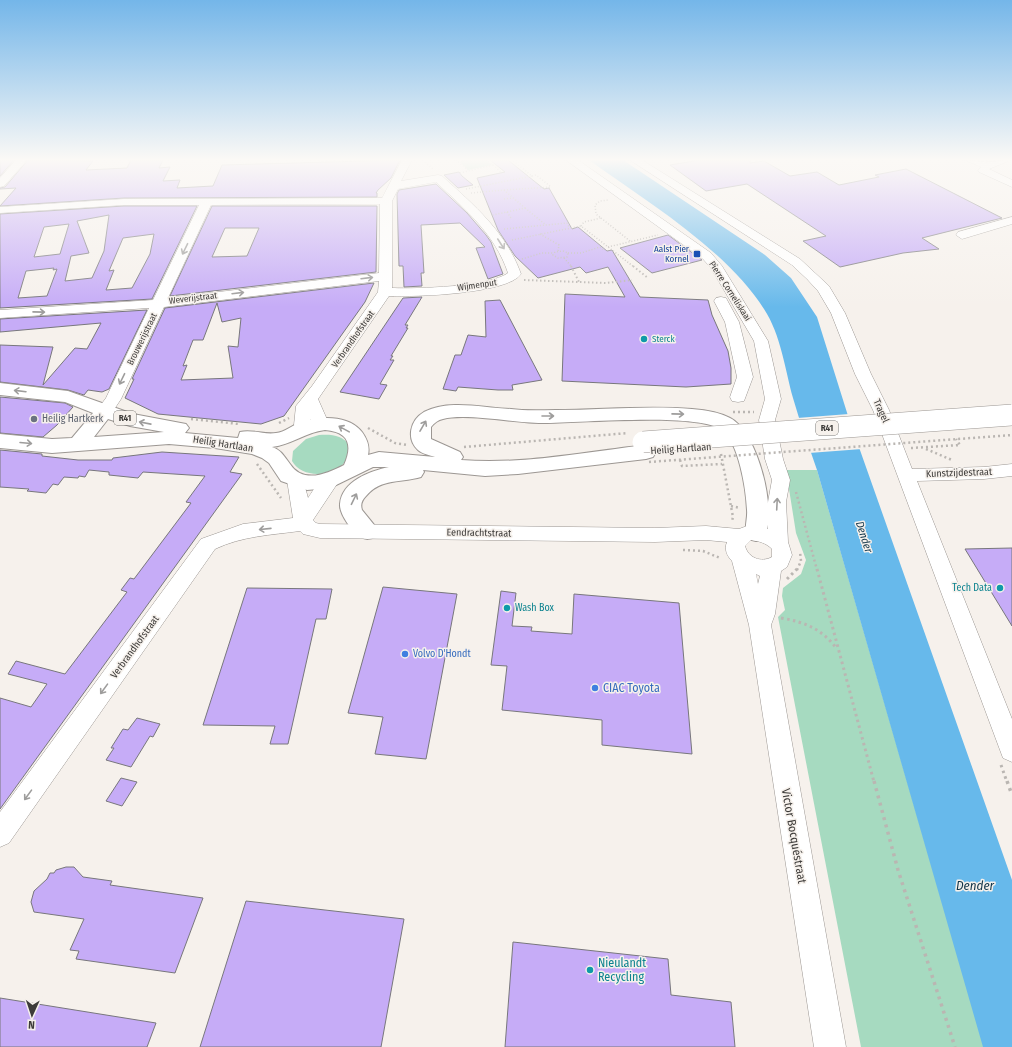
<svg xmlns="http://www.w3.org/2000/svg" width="1012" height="1047" viewBox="0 0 1012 1047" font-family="'Fira Sans Condensed',sans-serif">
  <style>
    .green { fill: #a6dac0 }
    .water { fill: #67b9eb }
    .pier { fill: #f6f1ec }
    .building { fill: #c6acf7; stroke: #78777c; fill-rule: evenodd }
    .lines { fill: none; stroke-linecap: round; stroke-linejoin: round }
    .minor-casing { stroke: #9c9793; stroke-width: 1 }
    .major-casing { stroke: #9c9793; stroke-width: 2 }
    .path-far4 { stroke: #bab6b2; stroke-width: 1.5; stroke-dasharray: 1 2; stroke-linecap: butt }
    .path-far3 { stroke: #bab6b2; stroke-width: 2; stroke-dasharray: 1.5 2.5; stroke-linecap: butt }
    .path-far2 { stroke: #bab6b2; stroke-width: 2.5; stroke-dasharray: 2 3; stroke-linecap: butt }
    .path-far1 { stroke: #bab6b2; stroke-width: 3; stroke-dasharray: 2.5 3.5; stroke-linecap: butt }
    .path { stroke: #bab6b2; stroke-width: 3.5; stroke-dasharray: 3 4.5; stroke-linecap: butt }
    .minor { fill: #fff; fill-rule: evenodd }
    .major { fill: #fff; fill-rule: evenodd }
    .major-bridge-casing { stroke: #9c9793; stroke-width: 22; stroke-linecap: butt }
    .path-bridge { stroke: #bab6b2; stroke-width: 2.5; stroke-dasharray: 2 3; stroke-linecap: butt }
    .major-bridge { stroke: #fff; stroke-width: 21 }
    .oneway { stroke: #9e9d9c }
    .transit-dot { fill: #1a4fb4; stroke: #f6f1ec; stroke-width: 1.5 }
    .culture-dot { fill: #0f9aa8; stroke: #f6f1ec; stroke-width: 1.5 }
    .worship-dot { fill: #6b7280; stroke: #f6f1ec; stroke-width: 1.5 }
    .shop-dot { fill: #3f7fe0; stroke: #f6f1ec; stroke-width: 1.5 }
    .labels { text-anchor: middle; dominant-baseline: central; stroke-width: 3; stroke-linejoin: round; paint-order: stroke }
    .far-transit-label { font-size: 9px; fill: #164399; stroke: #f6f1ec; text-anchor: end }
    .far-street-label { font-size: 9px; fill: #3d3b39; stroke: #f6f1ec }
    .far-culture-label { font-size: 9px; fill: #0d838f; stroke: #f6f1ec; text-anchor: start }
    .shield { fill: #f6f1ec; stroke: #74726f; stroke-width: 1 }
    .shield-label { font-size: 9px; font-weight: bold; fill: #3d3b39 }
    .street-label { font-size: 10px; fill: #3d3b39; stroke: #f6f1ec }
    .worship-label { font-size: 10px; fill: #5b616d; stroke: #f6f1ec; text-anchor: start }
    .culture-label { font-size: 10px; fill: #0d838f; stroke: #f6f1ec; text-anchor: end }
    .shop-label { font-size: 10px; fill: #366cbe; stroke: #f6f1ec; text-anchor: start }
    .water-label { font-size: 11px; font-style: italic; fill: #103449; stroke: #f6f1ec }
    .near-shop-label { font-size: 12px; fill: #366cbe; stroke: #f6f1ec; text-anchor: start }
    .near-street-label { font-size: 12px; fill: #3d3b39; stroke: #f6f1ec }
    .near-culture-label { font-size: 12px; fill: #0d838f; stroke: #f6f1ec; text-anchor: start }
    .near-water-label { font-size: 13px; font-style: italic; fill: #103449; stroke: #f6f1ec }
  </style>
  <rect width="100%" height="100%" fill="#f6f1ec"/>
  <g class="green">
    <polygon points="466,160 485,160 492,165 468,170 460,162"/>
    <path d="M 319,435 C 331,434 343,435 350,446 C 349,451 348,458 345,462 C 333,477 302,479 292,461 L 293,451 L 306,439 Z"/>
    <polygon points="786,470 817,470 984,1047 861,1047 778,617 785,610 782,596 783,588 801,574 806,560 796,533"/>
  </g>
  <path class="water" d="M 589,160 L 623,160 L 765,255 L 791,278 L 817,317 L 849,419 L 1012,880 L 1012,1047 L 983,1047 L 817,470 C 809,446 800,423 793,398 C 785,369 781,335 764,309 C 727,250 646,201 589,160 Z"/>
  <polygon class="pier" points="849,414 862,449 809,453 797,418"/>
  <g class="building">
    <polygon points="0,160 14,160 0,176"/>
    <polygon points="28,160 93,161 86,170 127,168 131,160 163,160 159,168 170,167 163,181 180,180 177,188 213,186 222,165 400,160 391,178 378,190 376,193 377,193 377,197 124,198 0,206 16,188 0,189 0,188 5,187"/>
    <polygon points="490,160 508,160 544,189 549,188 572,229 578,227 607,251 612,250 640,297 708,300 712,315 728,351 731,368 731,384 686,387 562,381 565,294 625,297 608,267 586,273 580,267 538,278 515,256 498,230 477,178 505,172"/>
    <polygon points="700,160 750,160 750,163 764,161 790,176 817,172 839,185 879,177 875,175 906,169 1002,218 922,238 939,249 903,253 840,267 803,241 826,236 747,184 706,191 670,165"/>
    <polygon points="459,172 462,176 473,185 458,188 444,175"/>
    <polygon points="436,184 467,213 486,235 491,242 503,274 488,279 476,248 485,247 460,223 421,225 424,273 421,273 422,286 404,287 403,266 399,266 397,194 399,190"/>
    <path d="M 124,206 L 197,206 L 152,299 L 0,308 L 0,214 ZM 109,215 L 104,251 L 92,278 L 65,281 L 71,256 L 89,253 L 77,221 ZM 69,224 L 60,254 L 34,257 L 44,227 ZM 154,234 L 150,254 L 132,288 L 106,290 L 114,270 L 109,271 L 123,238 ZM 54,268 L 53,270 L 57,269 L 47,296 L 18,298 L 26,271 Z"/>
    <path d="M 212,206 L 377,206 L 376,272 L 170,296 ZM 225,228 L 259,228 L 247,256 L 212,257 Z"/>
    <polygon points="668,235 702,260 652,273 620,248"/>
    <path d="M 374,283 L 365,302 L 284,416 L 261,424 L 158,414 L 125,398 L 134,379 L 132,379 L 165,308 ZM 217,303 L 222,322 L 241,318 L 238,347 L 228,346 L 233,378 L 181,380 L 187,365 L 183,366 L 193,340 L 203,340 Z"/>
    <polygon points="422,297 405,325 408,325 406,328 408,328 391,356 393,356 390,360 394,360 380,384 387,385 379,399 340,392 403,298"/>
    <polygon points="500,300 542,380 512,385 513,390 498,390 458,387 456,391 443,389 455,355 461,355 468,335 486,337 485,301"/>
    <polygon points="147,310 109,389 102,392 88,390 84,395 68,390 0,382 0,345 53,347 43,385 75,348 87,349 101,323 0,332 0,319"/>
    <polygon points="0,397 65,403 73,407 57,425 43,437 0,433"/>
    <polygon points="0,450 42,454 42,456 78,460 112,460 113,458 162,452 239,457 230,472 242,474 0,809 0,698 31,707 47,684 8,674 16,661 65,674 127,592 121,590 130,578 134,579 191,503 186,502 205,476 143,472 138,478 109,475 109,472 89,470 85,477 79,476 78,478 64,477 58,485 53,484 46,493 27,491 29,489 0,487"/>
    <polygon points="1012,548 1012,626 965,549"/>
    <polygon points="383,587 457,594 426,759 375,754 383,717 348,713"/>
    <polygon points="247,588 332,589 326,619 316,619 288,744 270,744 275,726 203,725"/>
    <polygon points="501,591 516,593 512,626 532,627 531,631 572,634 574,594 679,603 692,754 602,745 602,720 502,710 507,666 491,665"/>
    <polygon points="137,718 160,724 153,737 150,736 131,767 106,760 114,748 111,748 123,729 128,730"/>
    <polygon points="121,778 137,782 122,806 106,801"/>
    <polygon points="66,867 74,867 83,877 112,881 110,885 203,898 175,973 76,959 79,951 70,950 84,919 34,912 31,902 34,891 47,879 50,873 54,873 56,870"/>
    <polygon points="246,901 404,919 381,1047 200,1047"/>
    <polygon points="513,942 668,959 671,995 731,1002 735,1047 505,1047"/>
    <polygon points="0,998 156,1023 147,1047 0,1047"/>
  </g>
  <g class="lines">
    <g class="minor-casing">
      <g id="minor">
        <polygon points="16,160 27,160 4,186 0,187 0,178"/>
        <path d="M 402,160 L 412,160 L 401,181 L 438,175 L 442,176 C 474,205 506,232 521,274 C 508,294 414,297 389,296 L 318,399 L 329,424 L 327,428 L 321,429 L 315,428 L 310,419 L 312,428 L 310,432 L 304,433 L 298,432 L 294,425 L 296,406 L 312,386 L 378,292 L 379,281 L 164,307 L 121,399 L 111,414 L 105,415 L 99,414 L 97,410 L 106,398 L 149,308 L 0,318 L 0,310 L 153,300 L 199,205 L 124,205 L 0,213 L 0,207 L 124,199 L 382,198 ZM 436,182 C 465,209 495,234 508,273 C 489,287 417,289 392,288 L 392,201 L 398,189 ZM 380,204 L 379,273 L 168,298 L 211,205 Z"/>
        <path d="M 566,160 L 578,160 L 711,253 L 722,266 L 768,341 L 781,399 L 775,420 L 783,459 L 790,480 L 786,502 L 788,542 L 792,555 L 787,567 L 781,571 L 775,614 L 771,625 L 846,1047 L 814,1047 L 749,625 L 732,561 C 727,556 724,549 727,542 L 706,540 L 655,542 L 320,538 L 303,534 L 300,531 C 271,535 242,536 215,549 L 9,843 L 0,847 L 0,812 L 201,539 L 243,524 L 293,518 L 287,480 L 290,476 L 296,474 L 302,476 L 308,498 C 316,487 322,472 336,477 L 339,481 L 313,520 L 316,523 L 320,524 L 655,528 L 706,526 L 739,529 L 747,526 L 768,529 L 768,502 L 772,480 L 765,459 L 759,420 L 765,399 L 754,341 L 711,268 L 703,259 ZM 751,540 C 759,541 766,543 772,549 L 772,557 C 761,563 748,558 745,546 ZM 756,574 L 760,576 L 758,584 Z"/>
        <polygon points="630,160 642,160 800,259 829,286 845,313 871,374 889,410 912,469 984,467 1012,464 1012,476 984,479 917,481 1012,719 1012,762 1003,758 1000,750 873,410 855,374 831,313 818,291 807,279 792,265"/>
        <path d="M 965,160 C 972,160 983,163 988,162 C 996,162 1003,160 1011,160 L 989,169 L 1012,180 L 1012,187 L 979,172 L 978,170 L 981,167 Z"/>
        <polygon points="1012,217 1012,224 962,239 956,235 958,232"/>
        <polygon points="721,297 726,298 739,322 753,377 744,401 738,402 732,401 730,397 737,377 725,322 714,301 716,298"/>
      </g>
    </g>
    <g class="major-casing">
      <path id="major" d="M 0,383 L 68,391 L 133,414 L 186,424 L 189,428 L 185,433 L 238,438 L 240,432 C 252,429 264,435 276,433 C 285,432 291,426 299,423 C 318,416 348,414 362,432 C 367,439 370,446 368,455 L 379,452 L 435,457 C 430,455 422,454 418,450 C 406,439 410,420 424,412 C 449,399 484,408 511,409 C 526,411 541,410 556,410 C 601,410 647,405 692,409 C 705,410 719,412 730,418 C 758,432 778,513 764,539 L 756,541 L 748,539 C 743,529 748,520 747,510 C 746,489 739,443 722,430 C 698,412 578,423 542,423 C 515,423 466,413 443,419 C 438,420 434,423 431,427 L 431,439 L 460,452 L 463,457 L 461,460 C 522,465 585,452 646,445 L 653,447 L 656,452 L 653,457 L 646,459 L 518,474 L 485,476 L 423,470 L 424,472 L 421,477 C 401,483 381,478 366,496 C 362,500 360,504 362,510 L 379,531 L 376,537 C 370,539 366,540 361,537 C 353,533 339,514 340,504 C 342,481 370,471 389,467 L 373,467 L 330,488 L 307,490 L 281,481 L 269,463 L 262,458 L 252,454 L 215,448 L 169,444 L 52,453 L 0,448 L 0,434 L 52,439 L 72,438 L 93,413 L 65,402 L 0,395 ZM 108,419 L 130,426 L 164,432 L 94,437 ZM 325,430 C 349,432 353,445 344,465 C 327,474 303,484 290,464 C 284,456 281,450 272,447 C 291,445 306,432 325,430 Z"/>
    </g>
    <g class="path-far4">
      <polyline points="423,160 433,169"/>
      <polyline points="456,160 468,170"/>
      <polyline points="458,162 465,160"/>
      <polyline points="493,165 502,173"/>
      <polyline points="460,173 493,165 487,160"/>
      <polyline points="532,176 536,175 550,186"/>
      <polyline points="466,189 532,176 512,160"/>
      <polyline points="504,190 551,187"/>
      <polyline points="471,193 504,190 525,208 493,215"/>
      <polyline points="504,199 512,198"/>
      <polyline points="525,208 546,225"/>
      <polyline points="507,212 511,218"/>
      <polyline points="601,218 630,241"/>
      <polyline points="581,226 584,222 601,218 596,214 595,205 600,201 608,200"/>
      <polyline points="504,229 567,223 569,227"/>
      <polyline points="540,234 559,245 558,251"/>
      <polyline points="512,240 581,226 634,267"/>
      <polyline points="608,247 658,235"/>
      <polygon points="563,251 568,253 567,257 558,258 553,255 555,252"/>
      <polyline points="568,253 581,253 600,247 604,250"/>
      <polyline points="564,258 572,267"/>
      <polyline points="522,259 542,253 553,253"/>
    </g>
    <g class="path-far3">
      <polyline points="571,266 579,282"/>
      <polyline points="633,266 648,278"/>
      <polyline points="524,280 606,283 632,280"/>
    </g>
    <g class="path-far2">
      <polyline points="733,412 754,412"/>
      <polyline points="191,419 239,424"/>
      <polyline points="279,423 289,418"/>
      <polyline points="368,428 395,443 407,445"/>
      <polyline points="464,447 628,433"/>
      <polyline points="911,448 960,445 956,439"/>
      <polyline points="926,449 952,460"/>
      <polyline points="721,454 733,517 732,521"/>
      <polyline points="680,460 682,466 722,464"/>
      <polyline points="257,464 281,498"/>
      <polyline points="796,492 817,570"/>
      <polyline points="731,506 740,508"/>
      <polyline points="683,550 703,551 720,558"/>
      <polyline points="797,570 801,561 800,552"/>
    </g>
    <g class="path-far1">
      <polyline points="817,569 874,782"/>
      <polyline points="787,579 797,569"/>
      <path d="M 781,618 C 805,622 822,629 837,649"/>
      <polyline points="1001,765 1007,782"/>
    </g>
    <g class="path">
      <polyline points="874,781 898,870 955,1047"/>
      <polyline points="1007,781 1012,795"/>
    </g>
    <use href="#minor" class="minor"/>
    <use href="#major" class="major"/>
    <g class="major-bridge-casing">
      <polyline id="major-bridge" points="643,442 1012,415"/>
    </g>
    <polyline class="path-bridge" points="649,462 1012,435"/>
    <use href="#major-bridge" class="major-bridge"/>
  </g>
  <defs><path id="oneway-shaft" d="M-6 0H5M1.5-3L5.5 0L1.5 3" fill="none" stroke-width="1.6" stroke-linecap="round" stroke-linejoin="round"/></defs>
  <g class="oneway">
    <use href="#oneway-shaft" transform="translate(501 244) rotate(57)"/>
    <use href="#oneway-shaft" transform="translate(185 249) rotate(116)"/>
    <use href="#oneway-shaft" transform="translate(367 278) rotate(-7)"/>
    <use href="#oneway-shaft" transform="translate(238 293) rotate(-7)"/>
    <use href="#oneway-shaft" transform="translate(39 312) rotate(1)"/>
    <use href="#oneway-shaft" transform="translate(122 379) rotate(116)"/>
    <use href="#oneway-shaft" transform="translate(20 391) rotate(-173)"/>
    <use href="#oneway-shaft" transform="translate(678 414) rotate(1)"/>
    <use href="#oneway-shaft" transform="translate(548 416)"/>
    <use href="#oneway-shaft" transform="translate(145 423) rotate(-169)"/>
    <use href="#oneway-shaft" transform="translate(423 426) rotate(-60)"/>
    <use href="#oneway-shaft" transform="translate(344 429) rotate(-151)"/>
    <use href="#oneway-shaft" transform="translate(26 443) rotate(5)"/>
    <use href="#oneway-shaft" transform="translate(354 499) rotate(-64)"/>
    <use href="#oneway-shaft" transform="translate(777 504) rotate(-87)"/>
    <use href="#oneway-shaft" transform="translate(265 529) rotate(174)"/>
    <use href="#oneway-shaft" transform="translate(104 689) rotate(126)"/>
    <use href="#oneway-shaft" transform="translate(28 795) rotate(126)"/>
  </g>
  <linearGradient id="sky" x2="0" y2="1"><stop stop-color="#74b6e9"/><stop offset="0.52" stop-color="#fbf9f6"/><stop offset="1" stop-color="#fbf9f6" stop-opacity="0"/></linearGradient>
  <rect width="1012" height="307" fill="url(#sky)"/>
  <rect class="transit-dot" x="693" y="250" width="8" height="8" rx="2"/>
  <g class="culture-dot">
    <circle cx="644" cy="339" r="4"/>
    <circle cx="1000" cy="588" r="4"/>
    <circle cx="507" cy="608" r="4"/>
    <circle cx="590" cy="970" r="4"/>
  </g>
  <circle class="worship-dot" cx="34" cy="419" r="4"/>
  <g class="shop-dot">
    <circle cx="405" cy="654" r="4"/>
    <circle cx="595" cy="688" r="4"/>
  </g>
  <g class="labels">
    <g class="far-transit-label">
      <text x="689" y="249">Aalst Pier<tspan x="689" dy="10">Kornel</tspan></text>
    </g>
    <g class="far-street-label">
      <text transform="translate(477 285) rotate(-8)">Wijmenput</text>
      <text transform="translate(730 291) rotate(57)">Pierre Corneliskaai</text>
      <text transform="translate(193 298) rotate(-7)">Weverijstraat</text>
      <text transform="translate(142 339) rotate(-64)">Brouwerijstraat</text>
      <text transform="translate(353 339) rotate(-55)">Verbrandhofstraat</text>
    </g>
    <g class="far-culture-label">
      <text x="652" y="339">Sterck</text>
    </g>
    <g class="shield">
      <rect x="114" y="411" width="22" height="14" rx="3"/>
      <rect x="816" y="421" width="22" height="14" rx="3"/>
    </g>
    <g class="shield-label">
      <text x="125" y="418">R41</text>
      <text x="827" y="428">R41</text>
    </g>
    <g class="street-label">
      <text transform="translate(881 411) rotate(66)">Tragel</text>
      <text transform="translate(223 444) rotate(9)">Heilig Hartlaan</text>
      <text transform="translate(681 449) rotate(-4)">Heilig Hartlaan</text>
      <text transform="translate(959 473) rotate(-2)">Kunstzijdestraat</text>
      <text transform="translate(479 533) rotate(1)">Eendrachtstraat</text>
      <text transform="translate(135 647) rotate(-54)">Verbrandhofstraat</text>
    </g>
    <g class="worship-label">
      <text x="42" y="419">Heilig Hartkerk</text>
    </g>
    <g class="culture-label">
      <text x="992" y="588">Tech Data</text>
      <text x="515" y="608" text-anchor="start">Wash Box</text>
    </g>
    <g class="shop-label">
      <text x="413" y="654">Volvo D'Hondt</text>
    </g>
    <g class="water-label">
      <text transform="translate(864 537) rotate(72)">Dender</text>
    </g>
    <g class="near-shop-label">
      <text x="603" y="688">CIAC Toyota</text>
    </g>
    <g class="near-street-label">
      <text transform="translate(794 836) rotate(80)">Victor Bocquéstraat</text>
    </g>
    <g class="near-culture-label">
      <text x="598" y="963">Nieulandt<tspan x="598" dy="14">Recycling</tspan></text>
    </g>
    <g class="near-water-label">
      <text x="975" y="885">Dender</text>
    </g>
  </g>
  <g transform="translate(32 1015) rotate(183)" stroke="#f6f1ec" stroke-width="3" paint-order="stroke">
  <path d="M0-3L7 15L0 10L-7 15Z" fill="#3d3b39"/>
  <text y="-6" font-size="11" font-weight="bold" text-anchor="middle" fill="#3d3b39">N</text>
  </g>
</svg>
